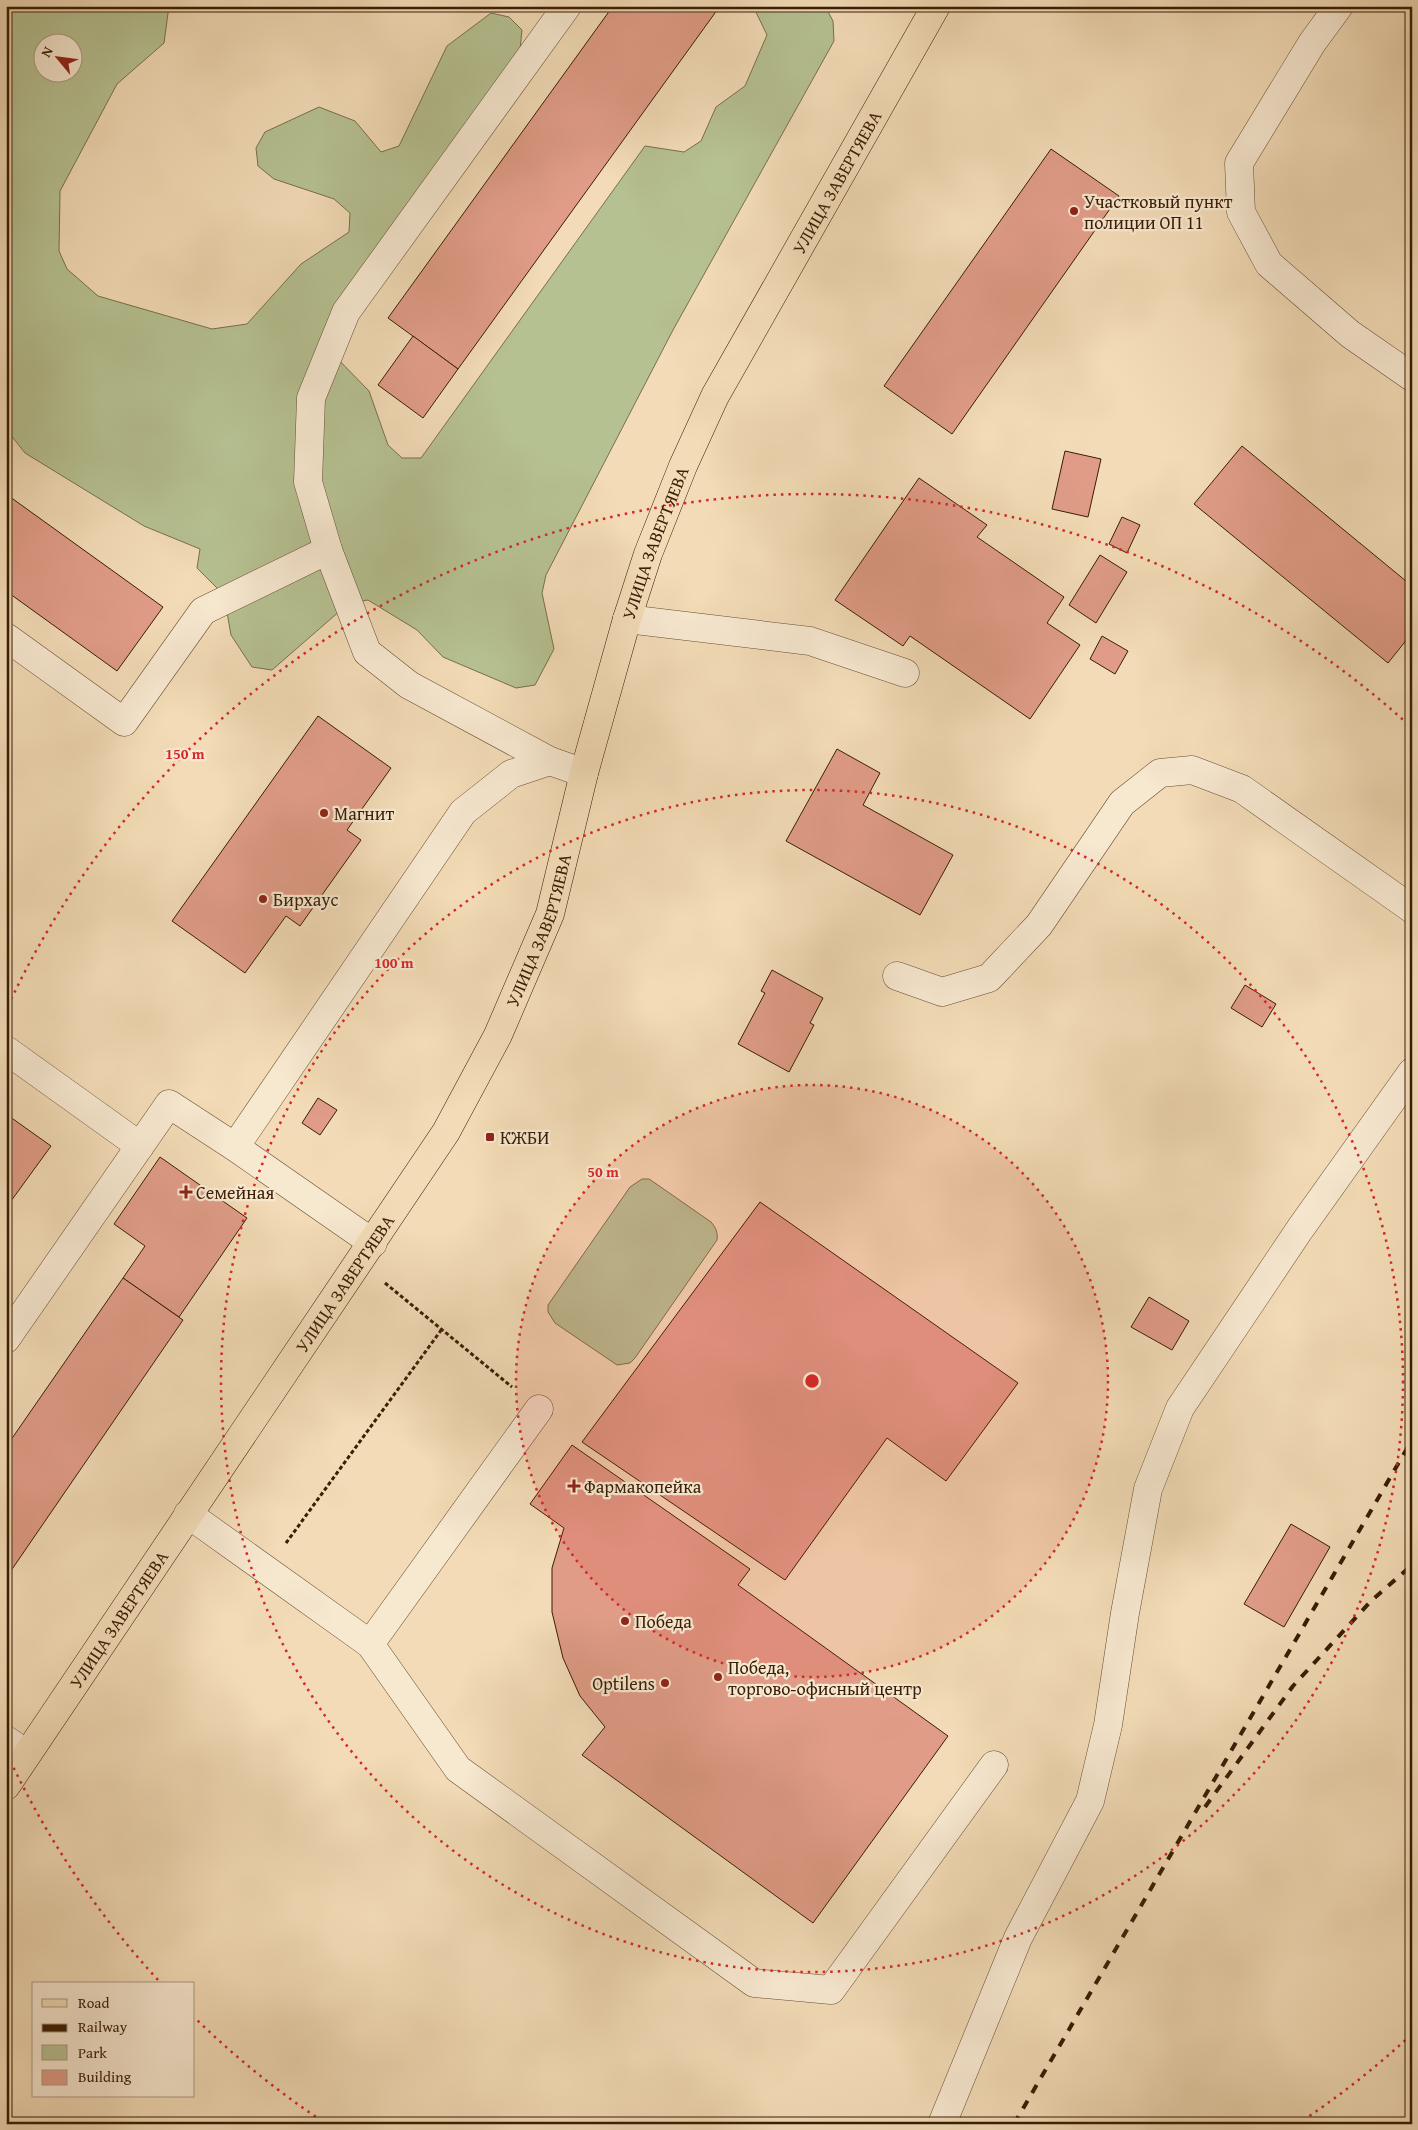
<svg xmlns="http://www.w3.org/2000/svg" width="1418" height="2130" viewBox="0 0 1418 2130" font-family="'Gentium Book Plus',serif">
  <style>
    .green { fill: #b6c192; stroke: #786f4c; fill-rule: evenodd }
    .building { fill: #e09c87; stroke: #391d05 }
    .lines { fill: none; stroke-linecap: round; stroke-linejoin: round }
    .minor-casing { stroke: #674c31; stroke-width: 29 }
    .major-casing { stroke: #391d05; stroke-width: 29 }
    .path { stroke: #391d05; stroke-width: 3; stroke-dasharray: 4 2.5; stroke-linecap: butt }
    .minor { stroke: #f7e8d0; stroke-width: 28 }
    .major { stroke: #f2dbb6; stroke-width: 28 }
    .rail { stroke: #391d05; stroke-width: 4; stroke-dasharray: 9 9; stroke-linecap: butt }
    .ring { fill: none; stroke: #d62828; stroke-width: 2.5; stroke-dasharray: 2.5 5 }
    .poi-dot { fill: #8f2418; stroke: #f7e8d0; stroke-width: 2 }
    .labels { text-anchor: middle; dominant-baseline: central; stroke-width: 4.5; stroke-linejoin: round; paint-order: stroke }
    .street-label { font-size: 18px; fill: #391d05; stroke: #f7e8d0 }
    .poi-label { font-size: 18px; fill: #391d05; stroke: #f7e8d0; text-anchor: start }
    .centre { fill: #d62828; stroke: #f7e8d0; stroke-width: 2.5 }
    .ring-label { font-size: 15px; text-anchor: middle; font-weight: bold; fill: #d62828; stroke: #f7e8d0; stroke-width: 4.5; stroke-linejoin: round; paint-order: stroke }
  </style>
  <rect width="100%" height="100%" fill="#f2dbb6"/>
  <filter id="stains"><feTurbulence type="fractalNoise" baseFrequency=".004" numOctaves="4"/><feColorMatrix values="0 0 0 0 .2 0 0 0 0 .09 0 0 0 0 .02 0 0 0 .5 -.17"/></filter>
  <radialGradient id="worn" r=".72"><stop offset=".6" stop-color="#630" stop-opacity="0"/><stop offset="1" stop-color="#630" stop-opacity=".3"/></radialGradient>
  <g class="green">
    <path d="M 6,6 L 169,6 L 164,43 L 117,84 L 60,191 L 59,251 L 67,269 L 98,296 L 212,329 L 247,324 L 301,264 L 349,232 L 350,213 L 334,199 L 274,179 L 258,166 L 256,148 L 265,132 L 319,107 L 355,121 L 381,152 L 399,146 L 447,46 L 491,13 L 509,17 L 522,30 L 520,50 L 329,350 L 369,391 L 388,445 L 402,458 L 421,458 L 645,146 L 684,152 L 701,141 L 716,107 L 745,86 L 767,35 L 753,6 L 825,6 L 833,21 L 834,41 L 673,330 L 546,575 L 542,593 L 554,649 L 535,685 L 516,688 L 443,657 L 417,630 L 368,600 L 349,603 L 272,670 L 252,667 L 231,635 L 224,595 L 197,568 L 200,549 L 144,526 L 25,453 L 6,429 ZM 42,42 L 72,42 L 72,72 L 42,72 Z"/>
    <path d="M 642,1179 L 649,1179 L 655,1183 L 711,1222 C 716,1228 718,1232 717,1240 L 635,1358 L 630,1363 L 617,1365 L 555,1323 L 548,1312 L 548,1305 L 630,1187 Z"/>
  </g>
  <g class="building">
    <polygon points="613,6 720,6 458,369 388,318"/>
    <polygon points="1051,149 1119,196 952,434 884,386"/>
    <polygon points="413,336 458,369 423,418 378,385"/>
    <polygon points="1242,446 1412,586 1412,633 1388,663 1194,504"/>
    <polygon points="1065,451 1101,459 1088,517 1052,509"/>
    <polygon points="919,478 987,525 977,537 1064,597 1047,623 1080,645 1030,719 910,636 903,646 835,600"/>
    <polygon points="6,494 163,607 117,671 6,591"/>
    <polygon points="1122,517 1140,525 1127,553 1109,544"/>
    <polygon points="1100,555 1127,572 1096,623 1069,605"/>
    <polygon points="1102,636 1128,651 1115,674 1090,659"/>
    <polygon points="318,716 391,768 347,830 361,840 300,926 286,916 245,973 172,921"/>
    <polygon points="837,749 880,773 863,805 953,855 920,915 786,841"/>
    <polygon points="772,970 823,998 810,1023 814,1025 789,1072 738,1044 765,993 761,991"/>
    <polygon points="1245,985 1276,1004 1262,1027 1231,1008"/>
    <polygon points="318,1098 337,1110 320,1135 302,1123"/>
    <polygon points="6,1114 51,1146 11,1201 6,1198"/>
    <polygon points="160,1157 247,1218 179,1317 123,1278 145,1246 114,1224"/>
    <polygon points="760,1202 1018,1383 946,1481 887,1438 785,1580 582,1442"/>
    <polygon points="123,1278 183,1320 6,1578 6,1447"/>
    <polygon points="1149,1297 1189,1321 1172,1350 1131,1327"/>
    <polygon points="572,1445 750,1569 738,1585 948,1736 813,1923 582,1755 605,1727 580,1696 563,1658 552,1612 552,1568 564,1528 530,1504"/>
    <polygon points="1291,1524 1330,1547 1284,1627 1244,1604"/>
  </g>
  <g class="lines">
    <g class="minor-casing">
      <g id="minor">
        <polyline points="567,6 346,312 311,398 308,482 328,550 367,652 409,685 550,761 584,773"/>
        <polyline points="1339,6 1312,43 1239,163 1241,212 1269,264 1350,334 1412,377"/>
        <polyline points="627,619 810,641 905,673"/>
        <polyline points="6,637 124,722 203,611 328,550"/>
        <polyline points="897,976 942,992 989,978 1039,925 1122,803 1160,773 1192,770 1242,789 1412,909"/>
        <polyline points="6,1050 140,1146"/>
        <polyline points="235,1147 463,812 511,774 550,761"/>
        <polyline points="6,1339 169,1104 235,1147 373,1243"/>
        <polyline points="188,1514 370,1644 458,1769 754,1983 831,1990 994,1765"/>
        <polyline points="370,1644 539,1409"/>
        <polyline points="6,1740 27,1754"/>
        <polyline points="942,2124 1018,1938 1090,1801 1108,1725 1125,1613 1148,1489 1180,1408 1300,1229 1412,1072"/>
      </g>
    </g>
    <g class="major-casing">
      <g id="major">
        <path id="s1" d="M 6,1786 L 446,1132 L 498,1035 L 550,914 L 584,773 L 627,619 L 648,554 L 683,466 L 715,396 L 936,6"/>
      </g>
    </g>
    <g class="path">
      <polyline points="385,1283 512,1387"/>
      <polyline points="286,1543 442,1329"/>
    </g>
    <use href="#minor" class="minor"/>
    <use href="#major" class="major"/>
    <g class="rail">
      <polyline points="1205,1807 1293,1686 1371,1601 1412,1565"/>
      <polyline points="1014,2124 1412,1440"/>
    </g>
  </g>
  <circle cx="812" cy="1381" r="296" fill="#d62828" fill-opacity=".12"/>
  <g class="ring">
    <circle cx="812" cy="1381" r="296"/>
    <circle cx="812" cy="1381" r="591"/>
    <path d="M1411 2035A887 887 0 0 1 1302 2121M322 2121A887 887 0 0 1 196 2019M158 1980A887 887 0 0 1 8 1756M8 1006A887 887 0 0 1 1411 727"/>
  </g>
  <g class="poi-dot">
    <circle cx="1074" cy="211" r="5"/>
    <circle cx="324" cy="813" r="5"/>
    <circle cx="263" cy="899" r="5"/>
    <rect x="485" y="1132" width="10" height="10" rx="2.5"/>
    <path d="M183.5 1184.5h5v5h5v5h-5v5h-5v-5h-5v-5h5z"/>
    <path d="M571.5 1478.5h5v5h5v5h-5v5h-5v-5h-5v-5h5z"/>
    <circle cx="625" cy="1621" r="5"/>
    <circle cx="718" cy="1677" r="5"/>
    <circle cx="665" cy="1683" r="5"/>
  </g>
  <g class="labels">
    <g class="street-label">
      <text stroke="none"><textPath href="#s1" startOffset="1821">УЛИЦА ЗАВЕРТЯЕВА</textPath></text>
      <text stroke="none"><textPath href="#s1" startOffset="1416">УЛИЦА ЗАВЕРТЯЕВА</textPath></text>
      <text stroke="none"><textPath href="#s1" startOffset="1011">УЛИЦА ЗАВЕРТЯЕВА</textPath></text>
      <text stroke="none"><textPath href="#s1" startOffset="606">УЛИЦА ЗАВЕРТЯЕВА</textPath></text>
      <text stroke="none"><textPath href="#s1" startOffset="201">УЛИЦА ЗАВЕРТЯЕВА</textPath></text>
    </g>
    <g class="poi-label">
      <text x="1084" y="201">Участковый пункт<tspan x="1084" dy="21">полиции ОП 11</tspan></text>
      <text x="334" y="813">Магнит</text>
      <text x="273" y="899">Бирхаус</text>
      <text x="500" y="1137">КЖБИ</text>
      <text x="196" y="1192">Семейная</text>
      <text x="584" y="1486">Фармакопейка</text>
      <text x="635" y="1621">Победа</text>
      <text x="728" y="1667">Победа,<tspan x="728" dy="21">торгово-офисный центр</tspan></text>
      <text x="655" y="1683" text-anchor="end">Optilens</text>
    </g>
  </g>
  <circle cx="812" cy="1381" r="8" class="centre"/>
  <g class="ring-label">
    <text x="185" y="759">150 m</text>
    <text x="394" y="968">100 m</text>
    <text x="603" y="1177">50 m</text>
  </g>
  <rect width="1418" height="2130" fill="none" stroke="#f2dbb6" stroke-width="25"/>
  <rect x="8" y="8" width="1403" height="2115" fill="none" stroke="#391d05" stroke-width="2.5"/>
  <rect x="12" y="12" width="1393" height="2105" fill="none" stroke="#391d05"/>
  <rect x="32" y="1982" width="162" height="115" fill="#f7e8d0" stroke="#ab977f"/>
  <rect x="42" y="1999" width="25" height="8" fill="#f2dbb6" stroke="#ab977f"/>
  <text x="78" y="2008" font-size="15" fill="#391d05">Road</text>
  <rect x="42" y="2024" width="25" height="8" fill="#391d05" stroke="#ab977f"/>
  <text x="78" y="2032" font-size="15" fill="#391d05">Railway</text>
  <rect x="42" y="2045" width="25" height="15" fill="#b6c192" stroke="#ab977f"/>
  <text x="78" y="2058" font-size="15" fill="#391d05">Park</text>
  <rect x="42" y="2070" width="25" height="15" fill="#e09c87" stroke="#ab977f"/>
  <text x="78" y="2082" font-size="15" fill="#391d05">Building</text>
  <g transform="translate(58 58) rotate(299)"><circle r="24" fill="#f7e8d0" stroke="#ab977f"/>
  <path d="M0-4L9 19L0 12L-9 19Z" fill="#8f2418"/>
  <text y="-8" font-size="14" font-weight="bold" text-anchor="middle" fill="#391d05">N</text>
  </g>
  <rect width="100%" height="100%" filter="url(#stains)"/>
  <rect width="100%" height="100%" fill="url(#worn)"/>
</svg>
